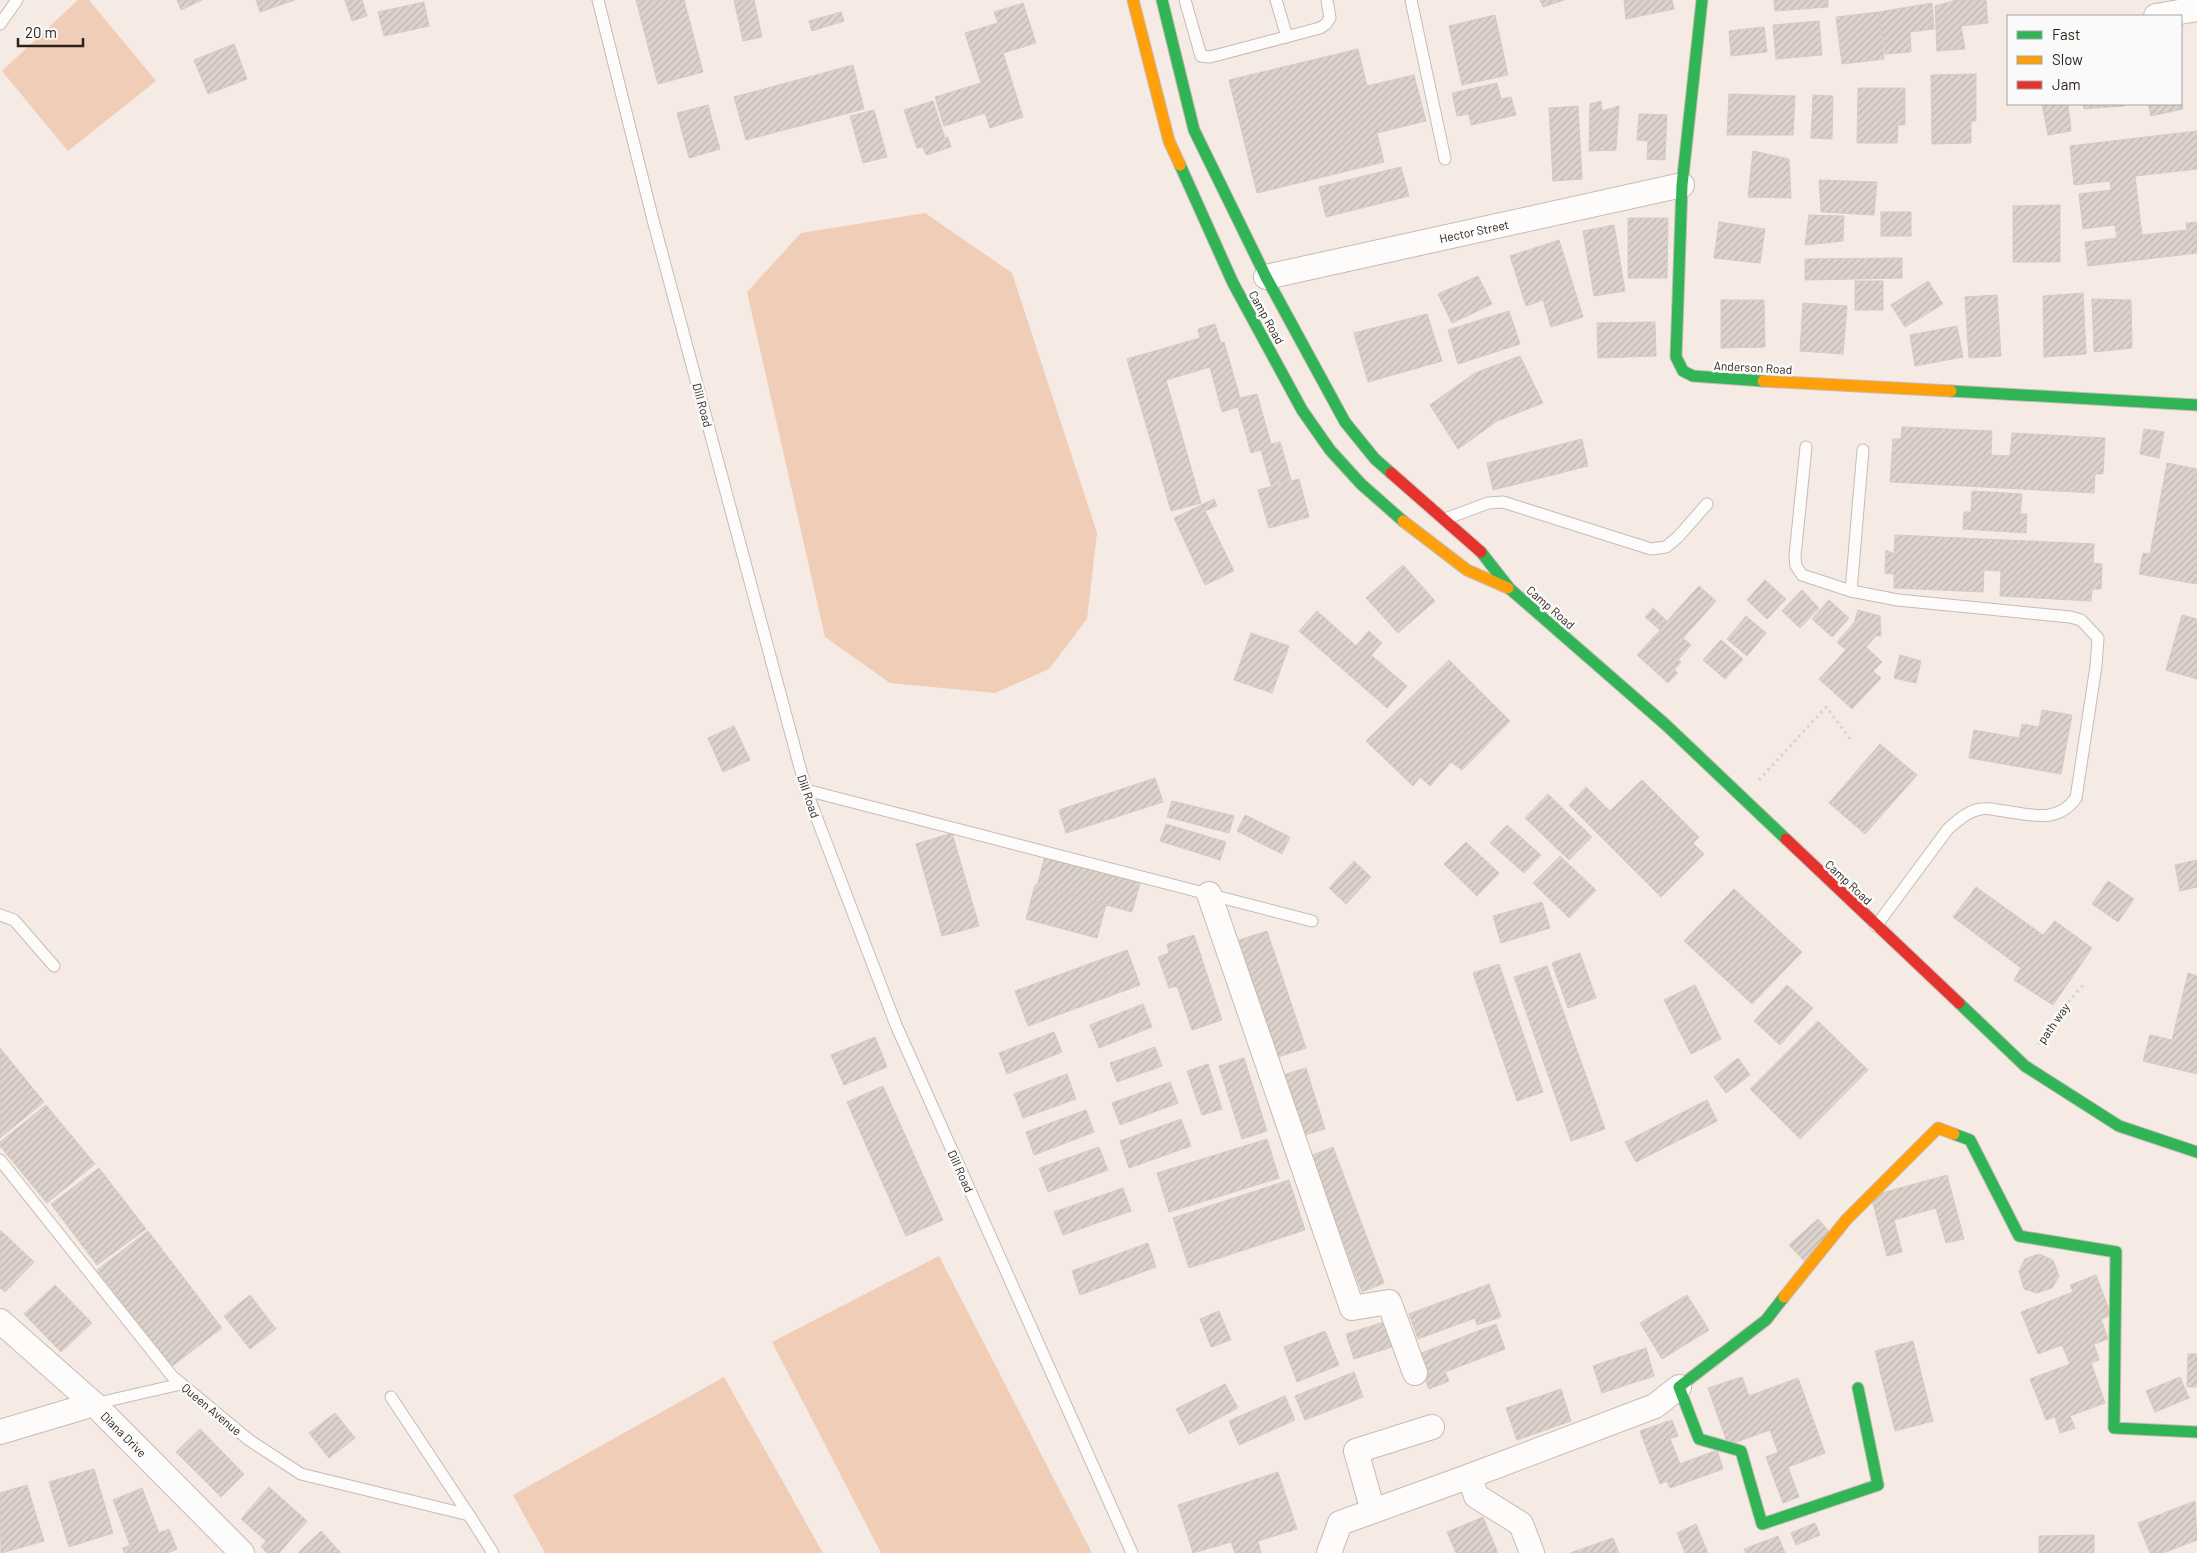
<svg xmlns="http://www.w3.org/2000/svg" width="2197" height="1553" viewBox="0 0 2197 1553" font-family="Barlow,sans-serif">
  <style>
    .green { fill: #f0cdb6 }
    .building { fill: url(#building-hatch); stroke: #d5cac4 }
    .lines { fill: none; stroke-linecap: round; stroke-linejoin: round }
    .lane-casing { stroke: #c6bbb5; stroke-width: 13 }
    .street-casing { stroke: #c6bbb5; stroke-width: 26 }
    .fast-casing { stroke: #c6bbb5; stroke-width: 13 }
    .slow-casing { stroke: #c6bbb5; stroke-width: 13 }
    .jam-casing { stroke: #c6bbb5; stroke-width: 13 }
    .path { stroke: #d7d4d1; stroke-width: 3; stroke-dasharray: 2.5 4; stroke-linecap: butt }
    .lane { stroke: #fefcfb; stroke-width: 11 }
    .street { stroke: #fefcfb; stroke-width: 24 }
    .fast { stroke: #30b455; stroke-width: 11 }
    .slow { stroke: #ff9f0a; stroke-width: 11 }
    .jam { stroke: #e5322d; stroke-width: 11 }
    .labels { text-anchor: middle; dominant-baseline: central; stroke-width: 5; stroke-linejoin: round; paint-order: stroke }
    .street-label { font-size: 12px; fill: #2e231b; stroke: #fafafa }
  </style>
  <defs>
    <pattern id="building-hatch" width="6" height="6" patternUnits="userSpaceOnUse" patternTransform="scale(1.25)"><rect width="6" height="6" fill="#ddd3cc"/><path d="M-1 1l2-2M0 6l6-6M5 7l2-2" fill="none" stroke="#beb5af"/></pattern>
  </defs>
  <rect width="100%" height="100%" fill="#f5eae4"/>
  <g class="green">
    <polygon points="78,0 89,0 156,81 68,151 2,71"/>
    <polygon points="925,213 1012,273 1097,533 1087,619 1049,669 995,693 890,683 825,637 747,292 801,233"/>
    <polygon points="939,1256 1092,1553 881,1553 772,1342"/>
    <polygon points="724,1377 823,1553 545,1553 513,1495"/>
  </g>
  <g class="building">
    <polygon points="177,0 202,0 181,10"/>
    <polygon points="256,0 295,0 260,12"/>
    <polygon points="345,0 362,0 367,16 352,21"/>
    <polygon points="636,0 684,0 703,72 658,84"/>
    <polygon points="734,0 754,0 762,37 743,41"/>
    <polygon points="1540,0 1564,0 1543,7"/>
    <polygon points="1624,0 1672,0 1674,9 1626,19"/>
    <polygon points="1774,0 1828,0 1828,7 1775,11"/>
    <polygon points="1957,0 1986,0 1988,23 1961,26 1965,49 1937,51 1935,6"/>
    <polygon points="424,2 429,26 384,36 378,12"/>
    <polygon points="1023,3 1036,43 1003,53 1023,117 990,128 985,113 944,126 935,97 981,83 965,33 998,23 994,12"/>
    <polygon points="1932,3 1934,29 1910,32 1911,52 1885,54 1879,12"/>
    <polygon points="841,12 844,21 812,31 809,21"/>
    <polygon points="1879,12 1884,59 1842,64 1836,17"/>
    <polygon points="1495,15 1508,75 1462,85 1449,26"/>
    <polygon points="1819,21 1822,55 1776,59 1773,25"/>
    <polygon points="1764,27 1767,52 1731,56 1729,31"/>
    <polygon points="234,44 247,79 208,94 194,60"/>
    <polygon points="1358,49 1367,86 1414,75 1426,121 1377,133 1384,162 1257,193 1229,80"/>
    <polygon points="853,65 864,109 746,140 734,97"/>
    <polygon points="1976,74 1976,121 1971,121 1971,143 1932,144 1931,75"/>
    <polygon points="1497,83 1501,99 1511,97 1516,115 1471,125 1469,114 1457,116 1452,93"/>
    <polygon points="1858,88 1905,88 1905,125 1898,125 1897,143 1857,143"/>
    <polygon points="1729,94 1795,96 1793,135 1727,135"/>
    <polygon points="1813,95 1833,96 1832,139 1811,138"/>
    <polygon points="2181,100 2183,109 2151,116 2148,104 2181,104"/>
    <polygon points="933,101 945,138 948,137 951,147 926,155 923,147 917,148 904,110"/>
    <polygon points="1601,101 1602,111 1619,106 1616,150 1589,151 1590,104"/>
    <polygon points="2042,104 2068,104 2071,131 2048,135"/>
    <polygon points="2083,104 2124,104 2124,106 2084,109"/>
    <polygon points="708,105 720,149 689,158 677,113"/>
    <polygon points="1578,106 1582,179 1553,181 1549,108"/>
    <polygon points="874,110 887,157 863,163 850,116"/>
    <polygon points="1639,114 1667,115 1665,160 1647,159 1648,141 1637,140"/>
    <polygon points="2197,131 2197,169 2135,176 2142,235 2187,230 2186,223 2197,222 2197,253 2088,266 2085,242 2117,238 2115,225 2083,229 2079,194 2111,190 2110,181 2074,185 2070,146"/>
    <polygon points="1753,151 1789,159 1791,198 1748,197"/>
    <polygon points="1401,167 1409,196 1326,217 1319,187"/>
    <polygon points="1819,180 1877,182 1874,215 1821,212"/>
    <polygon points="2060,205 2060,262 2013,262 2013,206"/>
    <rect x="1881" y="212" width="30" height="24"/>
    <polygon points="1809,215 1844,216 1843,241 1805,245"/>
    <polygon points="1628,218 1668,218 1667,278 1628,278"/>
    <polygon points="1719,222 1765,229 1760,263 1714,258"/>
    <polygon points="1614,225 1625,291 1594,296 1583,231"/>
    <polygon points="1559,240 1583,317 1551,327 1543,300 1526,306 1510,256"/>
    <polygon points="1902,258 1902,278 1805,280 1805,259"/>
    <polygon points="1478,276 1492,304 1452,323 1438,294"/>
    <rect x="1855" y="281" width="28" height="29"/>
    <polygon points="1928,281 1943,304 1905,327 1891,305"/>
    <polygon points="2083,293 2086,354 2044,357 2043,296"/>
    <polygon points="1997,295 2001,356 1969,358 1965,297"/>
    <polygon points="2092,299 2131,300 2132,348 2094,352"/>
    <polygon points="1721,300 1764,300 1765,347 1721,348"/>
    <polygon points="1803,303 1847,306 1843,354 1800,351"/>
    <polygon points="1509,311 1520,344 1458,364 1448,330"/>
    <polygon points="1427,314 1442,361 1368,382 1354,333"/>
    <polygon points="1655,322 1656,356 1598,358 1597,323"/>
    <polygon points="1215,324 1221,343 1224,342 1240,398 1257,394 1271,444 1280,442 1291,480 1271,485 1261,450 1251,453 1238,407 1222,412 1210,367 1166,380 1201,503 1171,511 1127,359 1200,338 1198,329"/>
    <polygon points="1957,326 1963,357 1915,366 1910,335"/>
    <polygon points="1520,356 1543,403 1497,421 1458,449 1430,405 1475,373"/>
    <polygon points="1902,427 1992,431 1991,455 2010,456 2012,433 2105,438 2103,474 2095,474 2094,493 1890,482 1893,439 1901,439"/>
    <polygon points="2144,429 2164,432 2159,458 2140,454"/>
    <polygon points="1582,439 1588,466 1493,490 1487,463"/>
    <polygon points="2167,463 2197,469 2197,584 2139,574 2143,553 2150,554"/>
    <polygon points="1299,479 1309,517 1269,528 1258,490"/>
    <polygon points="1972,491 2022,494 2020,514 2027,514 2026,533 1963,529 1964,512 1971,512"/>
    <polygon points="1214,499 1217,506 1205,511 1234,571 1205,585 1174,518"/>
    <polygon points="1895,535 2094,544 2093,563 2102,564 2101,589 2092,589 2091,601 2000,596 2001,571 1984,570 1983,592 1894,588 1894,574 1885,573 1886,550 1894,554"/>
    <polygon points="1403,565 1435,601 1398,633 1366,598"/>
    <polygon points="1765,580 1786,599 1767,619 1747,600"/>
    <polygon points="1699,586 1716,601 1683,638 1691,645 1678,660 1681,662 1674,670 1678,673 1668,683 1637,655 1660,630 1645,617 1653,608 1667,621"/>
    <polygon points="1802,590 1819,608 1800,628 1782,611"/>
    <polygon points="1829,600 1849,618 1832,637 1812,619"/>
    <polygon points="1858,610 1880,616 1881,636 1876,636 1866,647 1882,662 1873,671 1881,678 1852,709 1819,679 1846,650 1837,642 1854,623"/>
    <polygon points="1317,611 1356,646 1369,631 1382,643 1371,655 1407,686 1387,708 1299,631"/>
    <polygon points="2182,615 2197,619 2197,679 2166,670"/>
    <polygon points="1746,616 1766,633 1747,656 1727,639"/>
    <polygon points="1251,633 1289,646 1272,693 1234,680"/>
    <polygon points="1721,640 1743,659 1725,679 1703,660"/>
    <polygon points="1900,655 1921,661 1916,683 1894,678"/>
    <polygon points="1449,660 1510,721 1462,770 1451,762 1430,786 1420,777 1413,786 1366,741"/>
    <polygon points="2042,710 2072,715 2061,774 1969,758 1974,730 2019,738 2022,724 2039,727"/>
    <polygon points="734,726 750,760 723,772 708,738"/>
    <polygon points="1880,744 1917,775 1865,834 1829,803"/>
    <polygon points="1155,778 1163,802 1066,833 1059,810"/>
    <polygon points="1642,780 1699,837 1693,843 1704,854 1661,897 1569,805 1586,787 1610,811"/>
    <polygon points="1548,794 1592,837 1569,860 1525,818"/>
    <polygon points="1172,801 1234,816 1229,833 1167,817"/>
    <polygon points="1245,815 1290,837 1282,854 1237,831"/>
    <polygon points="1166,824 1226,842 1220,860 1160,841"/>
    <polygon points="1507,825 1541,855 1524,873 1490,843"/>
    <polygon points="952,833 979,926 942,936 916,844"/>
    <polygon points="1466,842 1499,873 1477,896 1444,864"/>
    <polygon points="1045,856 1140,883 1132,912 1037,886"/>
    <polygon points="1560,856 1596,890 1569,918 1533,883"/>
    <polygon points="2197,860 2197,887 2180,891 2175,865"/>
    <polygon points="1354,861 1371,877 1346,904 1329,888"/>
    <polygon points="2108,881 2134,899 2118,922 2092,904"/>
    <polygon points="1035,885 1106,905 1097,938 1026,919"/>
    <polygon points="1976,887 2043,935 2055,921 2092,948 2053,1005 2014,980 2021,968 1953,917"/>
    <polygon points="1734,889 1802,952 1752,1004 1684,941"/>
    <polygon points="1542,902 1550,928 1501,943 1493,916"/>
    <polygon points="1267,931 1306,1048 1278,1057 1239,940"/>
    <polygon points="1194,935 1222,1020 1192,1030 1177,986 1169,988 1158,957 1169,953 1167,944"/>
    <polygon points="1127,950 1140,985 1028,1026 1015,991"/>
    <polygon points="1580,953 1596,998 1568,1008 1552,963"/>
    <polygon points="1499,964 1543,1092 1517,1101 1473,973"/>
    <polygon points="1547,966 1605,1129 1571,1141 1514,977"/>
    <polygon points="2188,973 2197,976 2197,1074 2143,1061 2150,1035 2172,1040"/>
    <polygon points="1695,985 1721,1039 1691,1054 1664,1000"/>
    <polygon points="1787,985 1813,1008 1780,1045 1754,1021"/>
    <polygon points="1143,1004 1152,1027 1099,1048 1090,1025"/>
    <polygon points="1818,1021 1868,1070 1800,1139 1750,1089"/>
    <polygon points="1054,1032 1062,1052 1007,1074 999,1053"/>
    <polygon points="875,1037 887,1067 844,1085 831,1055"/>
    <polygon points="1155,1047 1162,1066 1117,1082 1110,1063"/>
    <polygon points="0,1048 44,1102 0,1138"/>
    <polygon points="1244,1058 1267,1131 1242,1139 1219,1066"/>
    <polygon points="1738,1058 1750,1075 1726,1093 1714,1077"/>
    <polygon points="1208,1064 1222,1109 1202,1115 1187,1071"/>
    <polygon points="1306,1068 1325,1129 1301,1136 1283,1075"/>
    <polygon points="1067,1074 1076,1099 1023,1118 1014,1094"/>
    <polygon points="1170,1082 1178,1103 1120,1125 1112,1103"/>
    <polygon points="883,1086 943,1220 906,1236 847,1102"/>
    <polygon points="1707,1100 1717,1121 1636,1162 1625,1142"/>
    <polygon points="46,1105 95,1164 47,1203 0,1146 0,1142"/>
    <polygon points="1086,1110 1094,1132 1034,1155 1026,1132"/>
    <polygon points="1181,1119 1191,1146 1129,1168 1120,1141"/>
    <polygon points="1267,1139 1279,1178 1169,1212 1157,1173"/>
    <polygon points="1099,1147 1108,1170 1048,1192 1039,1168"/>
    <polygon points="1333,1147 1384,1283 1362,1292 1310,1156"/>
    <polygon points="99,1168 146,1229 97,1265 51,1204"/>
    <polygon points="1947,1175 1964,1239 1946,1243 1936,1208 1894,1220 1902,1252 1887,1256 1871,1196"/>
    <polygon points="1289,1180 1305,1230 1189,1268 1173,1218"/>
    <polygon points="1123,1188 1131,1211 1063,1235 1054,1212"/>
    <polygon points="1818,1219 1833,1236 1804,1261 1789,1245"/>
    <polygon points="0,1230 34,1262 5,1292 0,1288"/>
    <polygon points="148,1231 222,1328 171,1367 97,1270"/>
    <polygon points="1148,1243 1156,1267 1080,1295 1072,1271"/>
    <polygon points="2039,1254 2053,1260 2059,1276 2052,1288 2037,1293 2024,1289 2019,1271 2025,1259"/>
    <polygon points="2096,1275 2111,1315 2101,1319 2108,1339 2094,1344 2099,1360 2091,1363 2105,1403 2070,1416 2075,1428 2060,1433 2055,1417 2046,1420 2030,1379 2070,1364 2062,1345 2038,1354 2021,1312 2073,1292 2070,1285"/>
    <polygon points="1489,1284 1501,1317 1477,1325 1475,1318 1418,1339 1409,1314"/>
    <polygon points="55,1285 92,1323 61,1352 24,1314"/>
    <polygon points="250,1295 276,1329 250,1349 224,1316"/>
    <polygon points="1687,1295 1709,1330 1662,1359 1640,1323"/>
    <polygon points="1219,1311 1231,1340 1211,1347 1200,1319"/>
    <polygon points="1387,1321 1395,1346 1354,1359 1346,1334"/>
    <polygon points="1496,1324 1505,1349 1445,1372 1449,1381 1429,1389 1416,1355"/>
    <polygon points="1325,1331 1339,1365 1297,1382 1284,1347"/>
    <polygon points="1913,1341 1933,1421 1895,1431 1875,1351"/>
    <polygon points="1646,1348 1654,1376 1602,1393 1593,1366"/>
    <polygon points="2188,1354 2197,1354 2197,1387 2187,1387"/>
    <polygon points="1354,1372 1363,1397 1305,1420 1295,1396"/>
    <polygon points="1742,1377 1749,1396 1798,1378 1825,1453 1788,1467 1799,1497 1783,1503 1766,1457 1778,1452 1770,1430 1728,1445 1708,1388"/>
    <polygon points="2180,1377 2189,1398 2155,1412 2146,1391"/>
    <polygon points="1225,1384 1238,1408 1189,1434 1176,1409"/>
    <polygon points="1561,1389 1571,1421 1517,1440 1506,1408"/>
    <polygon points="1285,1396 1295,1420 1239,1445 1229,1421"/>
    <polygon points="335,1413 355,1438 329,1458 309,1433"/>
    <polygon points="1672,1420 1678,1436 1670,1439 1680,1464 1717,1450 1723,1469 1670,1488 1667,1481 1660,1484 1640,1431"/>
    <polygon points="200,1429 244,1474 221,1497 176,1452"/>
    <polygon points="94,1469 113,1533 69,1547 49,1482"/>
    <polygon points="1278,1472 1297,1529 1258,1541 1261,1553 1235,1553 1231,1542 1193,1553 1178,1505"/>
    <polygon points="27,1485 44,1541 1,1553 0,1493"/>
    <polygon points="269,1487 307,1521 279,1553 267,1553 261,1547 266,1541 241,1519"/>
    <polygon points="142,1488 159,1533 169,1529 177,1549 167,1553 124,1553 123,1548 130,1545 113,1500"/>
    <polygon points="2195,1501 2197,1540 2163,1553 2150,1553 2138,1523"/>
    <polygon points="1483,1517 1498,1553 1456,1553 1447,1532"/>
    <polygon points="1815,1523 1820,1535 1796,1545 1791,1533"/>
    <polygon points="1696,1524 1708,1553 1685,1553 1677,1533"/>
    <polygon points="321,1531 341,1553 298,1553"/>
    <polygon points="2094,1535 2094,1553 2039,1553 2039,1536"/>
    <polygon points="1778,1536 1785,1553 1746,1553 1744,1549"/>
    <polygon points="1613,1538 1619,1553 1570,1553"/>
  </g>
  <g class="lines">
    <g class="lane-casing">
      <g id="lane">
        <polyline points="598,0 653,220 806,790 896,1025 1132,1553"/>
        <polyline points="1185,0 1201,56 1210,57 1320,28 1326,24 1330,18 1327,0"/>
        <polyline points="1276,0 1287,37"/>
        <polyline points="1411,0 1445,159"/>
        <polyline points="0,24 17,0"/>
        <path d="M 1806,447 L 1795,556 L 1796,566 L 1802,575 L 1851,591 L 1898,600 L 2070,617 L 2081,620 L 2098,638 L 2096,666 L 2076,798 C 2056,826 2026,813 1997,810 C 1992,809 1986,808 1981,809 C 1968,811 1958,820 1948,829 L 1876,926"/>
        <polyline points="1445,519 1488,503 1503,502 1651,549 1666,547 1678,537 1707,504"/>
        <polyline points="1851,591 1863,450"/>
        <polyline points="806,790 1312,921"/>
        <polyline points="0,915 14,920 54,966"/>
        <polyline points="0,1160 172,1376 249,1440 301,1474 469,1515 493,1553"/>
        <polyline points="391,1397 469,1515"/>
        <polyline points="94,1404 181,1384"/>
      </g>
    </g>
    <g class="street-casing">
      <g id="street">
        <polyline points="2156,16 2197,9"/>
        <polyline points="1266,277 1682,185"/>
        <polyline points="1209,894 1352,1308 1389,1302 1415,1373"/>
        <polyline points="0,1321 94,1404 242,1553"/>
        <polyline points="0,1432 94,1404"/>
        <polyline points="1373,1511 1356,1451 1432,1427"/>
        <polyline points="1329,1553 1340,1523 1470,1476"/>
        <polyline points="1532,1553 1521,1524 1476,1496 1470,1476 1655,1406 1679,1387"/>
      </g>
    </g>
    <g class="fast-casing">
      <g id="fast">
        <polyline points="1162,0 1194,130 1266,277 1345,422 1375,459 1391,473"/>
        <polyline points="1702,0 1682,185 1676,357 1683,371 1693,376 1763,381"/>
        <polyline points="1180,165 1233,283 1302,410 1330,450 1361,484 1403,521"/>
        <polyline points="1951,391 2197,405"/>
        <polyline points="1481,552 1510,589 1666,725 1786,839"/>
        <polyline points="1959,1003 2025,1066 2119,1126 2197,1152"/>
        <polyline points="1954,1134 1970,1140 2019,1236 2116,1252 2114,1428 2197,1432"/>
        <polyline points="1784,1297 1766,1320 1679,1387 1699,1439 1741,1451 1762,1524 1878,1485 1858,1388"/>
      </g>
    </g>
    <g class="slow-casing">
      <g id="slow">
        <polyline points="1133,0 1169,141 1180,165"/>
        <polyline points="1763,381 1951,391"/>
        <polyline points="1403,521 1467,570 1508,588"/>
        <polyline points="1784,1297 1846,1220 1938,1128 1954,1134"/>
      </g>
    </g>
    <g class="jam-casing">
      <g id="jam">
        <polyline points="1391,473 1481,552"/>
        <polyline points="1786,839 1959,1003"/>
      </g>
    </g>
    <g class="path">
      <polyline points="1759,780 1826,707 1852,741"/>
      <polyline points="2038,1044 2054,1018 2085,983"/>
    </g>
    <use href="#lane" class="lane"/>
    <use href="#street" class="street"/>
    <use href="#fast" class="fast"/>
    <use href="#slow" class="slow"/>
    <use href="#jam" class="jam"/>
  </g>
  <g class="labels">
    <g class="street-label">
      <text transform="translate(1474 231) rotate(-12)">Hector Street</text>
      <text transform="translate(1267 317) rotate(61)">Camp Road</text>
      <text transform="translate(1753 367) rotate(3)">Anderson Road</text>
      <text transform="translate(703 405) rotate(75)">Dill Road</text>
      <text transform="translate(1551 607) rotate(41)">Camp Road</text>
      <text transform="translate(809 796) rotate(71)">Dill Road</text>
      <text transform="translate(1849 882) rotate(43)">Camp Road</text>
      <text transform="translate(2053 1023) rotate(-55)">path way</text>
      <text transform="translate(961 1171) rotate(66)">Dill Road</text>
      <text transform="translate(212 1409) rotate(40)">Queen Avenue</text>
      <text transform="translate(124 1434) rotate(45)">Diana Drive</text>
    </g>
  </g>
  <rect x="2007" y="15" width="175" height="90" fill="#fafafa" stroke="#a8a4a1"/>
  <rect x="2017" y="31" width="25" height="8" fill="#30b455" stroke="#a8a4a1"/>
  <text x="2052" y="40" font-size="15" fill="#2e231b">Fast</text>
  <rect x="2017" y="56" width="25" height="8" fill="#ff9f0a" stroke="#a8a4a1"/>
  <text x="2052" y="65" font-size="15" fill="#2e231b">Slow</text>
  <rect x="2017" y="81" width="25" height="8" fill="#e5322d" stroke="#a8a4a1"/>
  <text x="2052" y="90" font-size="15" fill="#2e231b">Jam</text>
  <path d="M18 38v8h65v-8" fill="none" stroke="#2e231b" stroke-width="2.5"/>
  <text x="25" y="38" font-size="15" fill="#2e231b" stroke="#fafafa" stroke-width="4" paint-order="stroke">20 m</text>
</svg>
